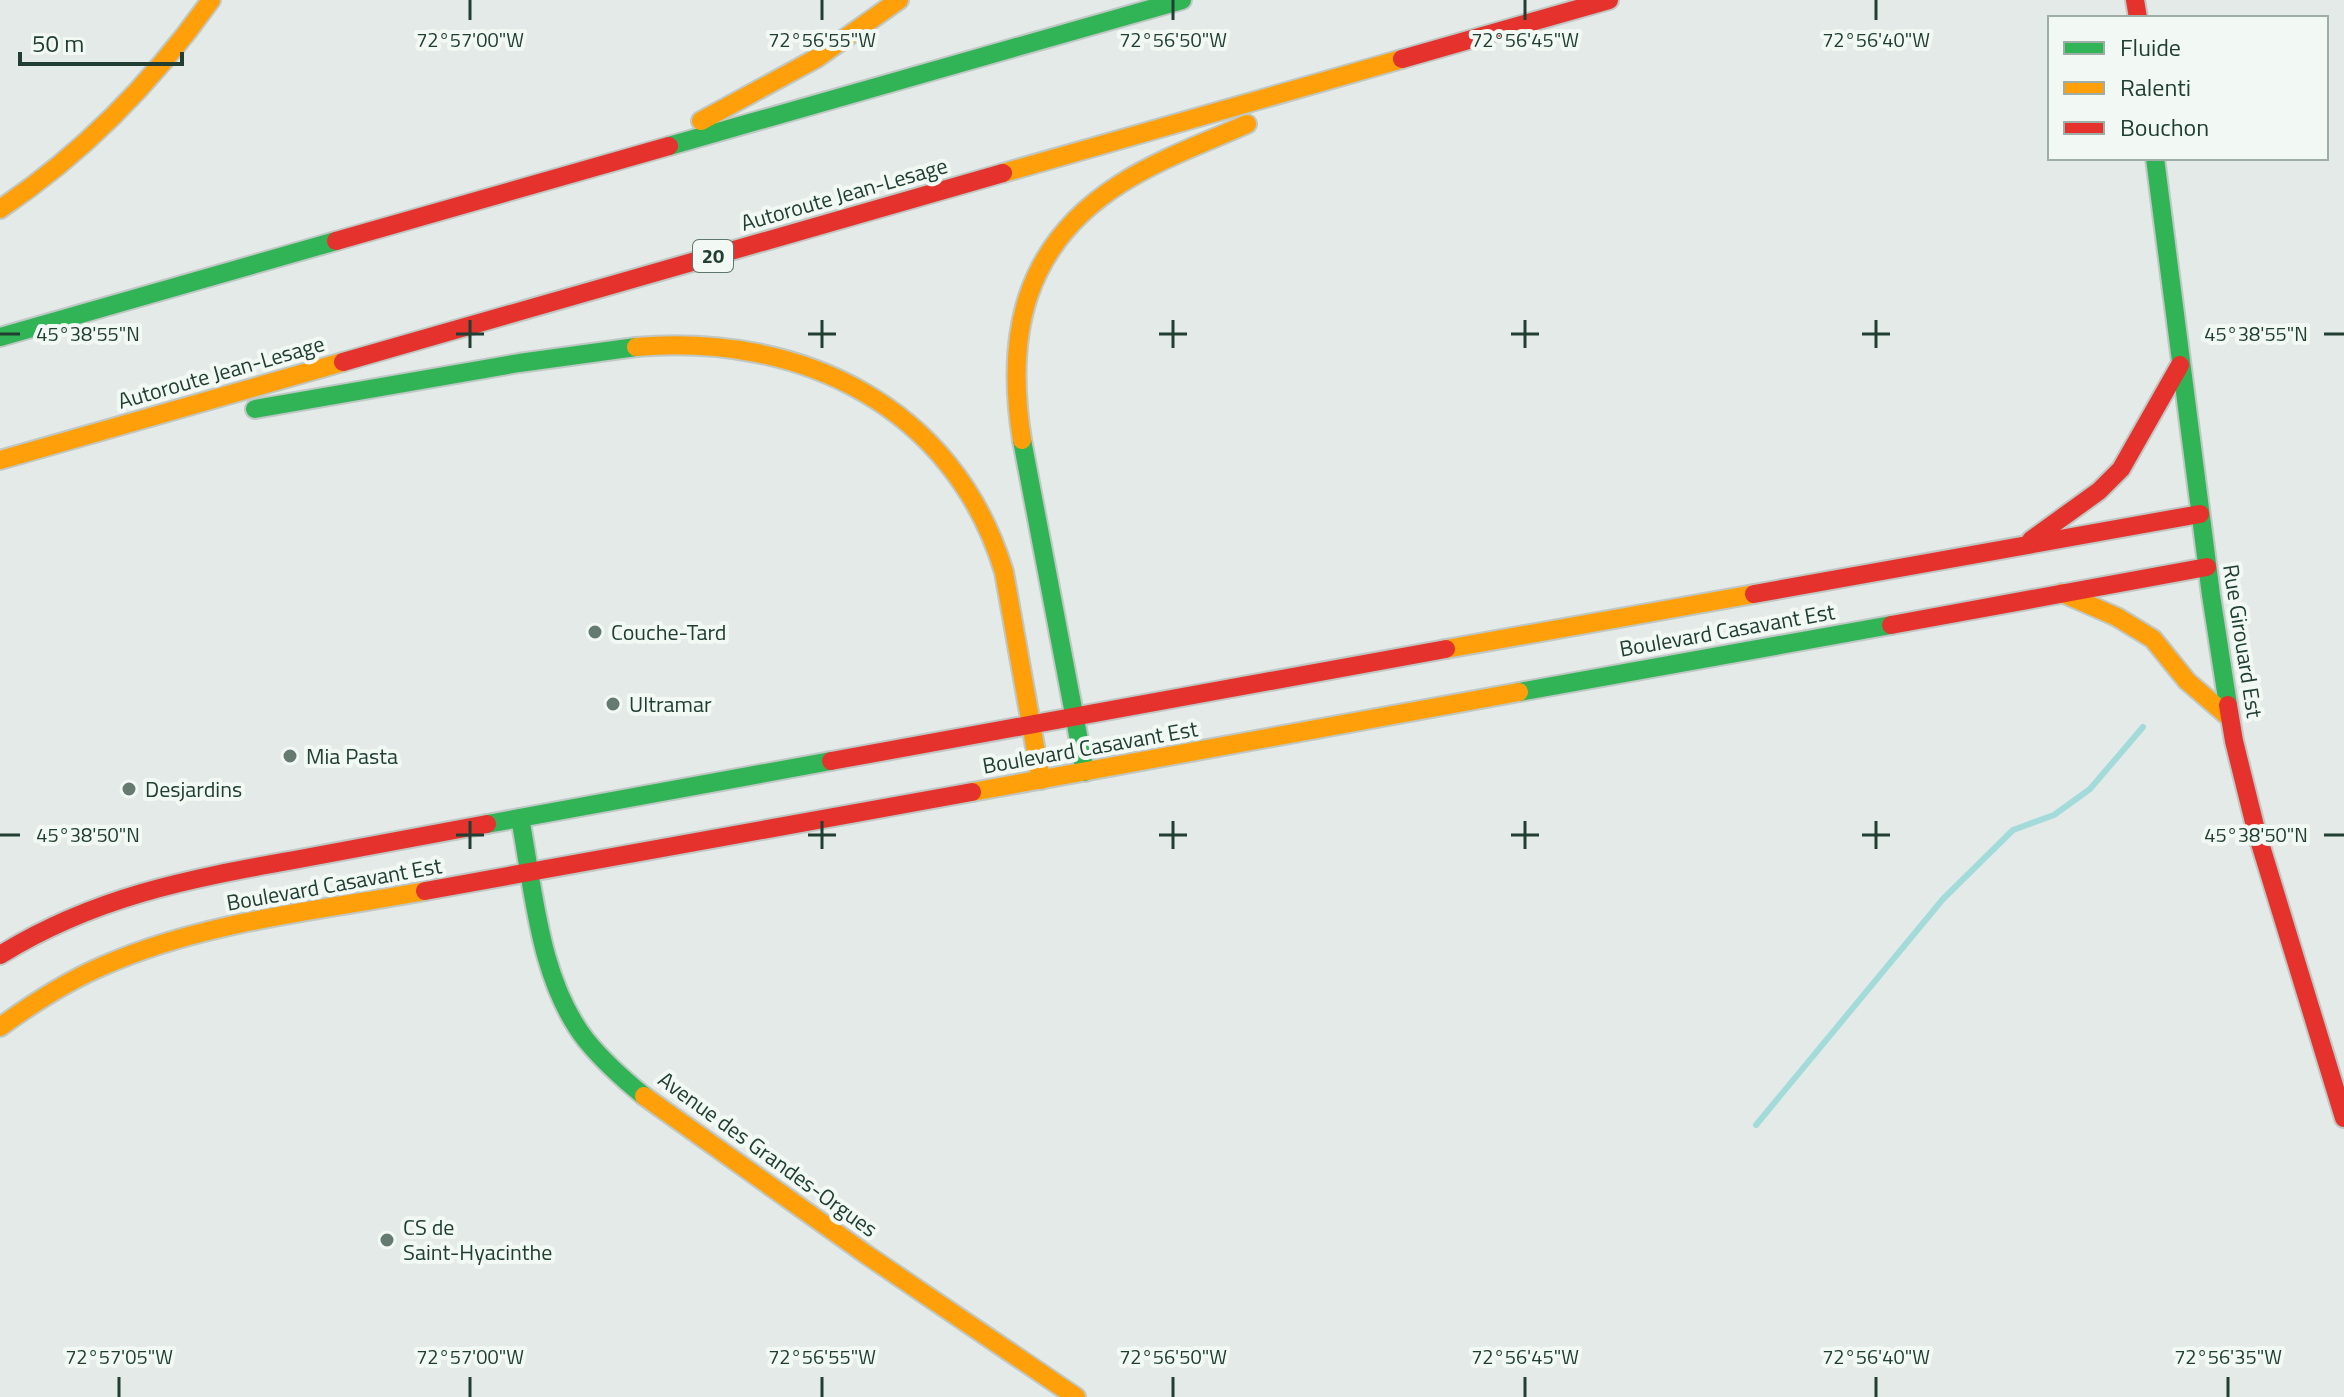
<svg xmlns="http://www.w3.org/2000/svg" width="2344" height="1397" viewBox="0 0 2344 1397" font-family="'Titillium Web',sans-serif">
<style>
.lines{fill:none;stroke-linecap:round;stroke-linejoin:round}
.stream{stroke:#a2dbda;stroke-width:6}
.fast-casing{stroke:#bfc8c4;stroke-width:22}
.slow-casing{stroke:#bfc8c4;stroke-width:22}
.jam-casing{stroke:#bfc8c4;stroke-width:22}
.fast{stroke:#30b455;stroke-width:18}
.slow{stroke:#ff9f0a;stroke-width:18}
.jam{stroke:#e5322d;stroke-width:18}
.ticks{fill:none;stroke:#203e31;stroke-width:3}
.poi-dot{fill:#657a71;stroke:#f2f9f4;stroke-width:3}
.labels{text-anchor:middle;stroke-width:8;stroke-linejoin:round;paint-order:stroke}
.shield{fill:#f2f9f4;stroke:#5f766c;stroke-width:2}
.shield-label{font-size:20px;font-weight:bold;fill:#203e31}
.street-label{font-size:22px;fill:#203e31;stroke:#f2f9f4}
.poi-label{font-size:22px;fill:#203e31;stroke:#f2f9f4;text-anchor:start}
.ticks-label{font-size:20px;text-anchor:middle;fill:#203e31;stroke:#f2f9f4;stroke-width:8;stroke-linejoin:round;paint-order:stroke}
</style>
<rect width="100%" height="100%" fill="#e4eae7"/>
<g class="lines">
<!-- stream -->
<path class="stream" d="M1756,1125L1943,899L2013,830L2054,815L2090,789L2143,727"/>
<defs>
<g id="fast">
<path d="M669,146L1182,0"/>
<path d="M2155,158L2211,595L2228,705"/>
<path d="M0,337L336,241"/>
<path d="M255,409L519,363L636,347"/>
<path d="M1022,440L1085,772"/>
<path d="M1519,692L1891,625"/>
<path d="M520,818C534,891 539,980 586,1040C603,1061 623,1079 644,1096"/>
<path d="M487,824L831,761"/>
</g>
<g id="slow">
<path d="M701,121L817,58L899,0"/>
<path d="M1003,173L1402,59"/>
<path d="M0,209C85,152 152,83 211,0"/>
<path d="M636,347C801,333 954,406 1004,572L1041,780"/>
<path d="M1022,440C1005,334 1024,245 1120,184C1159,159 1204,143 1247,124"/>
<path d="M0,460L343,362"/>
<path d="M2062,593L2117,617L2153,639L2187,681L2230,718"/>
<path d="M1446,649L1754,594"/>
<path d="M972,792L1519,692"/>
<path d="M0,1027C33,1003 67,981 105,965C205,921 318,911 425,891"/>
<path d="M644,1096L867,1255L1076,1397"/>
</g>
<g id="jam">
<path d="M2135,0L2138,18"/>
<path d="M1402,59L1609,0"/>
<path d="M336,241L669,146"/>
<path d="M343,362L1003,173"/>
<path d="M2031,540L2099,491L2121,469L2180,365"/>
<path d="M1754,594L2200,514"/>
<path d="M1891,625L2207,567"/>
<path d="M2228,705L2234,741L2256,830L2344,1118"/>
<path d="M831,761L1446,649"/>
<path d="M425,891L972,792"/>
<path d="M0,955C94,897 187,879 294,860C358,848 422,836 487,824"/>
</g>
</defs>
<!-- fast casing -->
<use href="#fast" class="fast-casing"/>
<!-- slow casing -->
<use href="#slow" class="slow-casing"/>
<!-- jam casing -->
<use href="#jam" class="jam-casing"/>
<!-- fast -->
<use href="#fast" class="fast"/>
<!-- slow -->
<use href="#slow" class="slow"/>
<!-- jam -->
<use href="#jam" class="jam"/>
</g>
<!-- ticks -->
<path class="ticks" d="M470,0V20M822,0V20M1173,0V20M1525,0V20M1876,0V20M470,320V348M822,320V348M1173,320V348M1525,320V348M1876,320V348M0,334H20M456,334H484M808,334H836M1159,334H1187M1511,334H1539M1862,334H1890M2324,334H2344M470,821V849M822,821V849M1173,821V849M1525,821V849M1876,821V849M0,835H20M456,835H484M808,835H836M1159,835H1187M1511,835H1539M1862,835H1890M2324,835H2344M119,1377V1397M470,1377V1397M822,1377V1397M1173,1377V1397M1525,1377V1397M1876,1377V1397M2228,1377V1397"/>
<!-- markers -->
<g class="poi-dot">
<circle cx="595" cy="632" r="8"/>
<circle cx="613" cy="704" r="8"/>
<circle cx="290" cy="756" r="8"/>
<circle cx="129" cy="789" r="8"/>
<circle cx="387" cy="1240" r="8"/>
</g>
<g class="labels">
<!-- shield labels -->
<rect class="shield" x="693" y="240" width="40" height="32" rx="6"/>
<g class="shield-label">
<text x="713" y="263">20</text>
</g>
<!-- street labels -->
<g class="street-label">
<text transform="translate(844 194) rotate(-16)" y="8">Autoroute Jean-Lesage</text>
<text transform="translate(221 372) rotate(-16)" y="8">Autoroute Jean-Lesage</text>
<text transform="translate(1727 630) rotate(-10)" y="8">Boulevard Casavant Est</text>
<text transform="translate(2243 641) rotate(81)" y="8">Rue Girouard Est</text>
<text transform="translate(1090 747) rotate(-10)" y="8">Boulevard Casavant Est</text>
<text transform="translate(334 884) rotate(-10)" y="8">Boulevard Casavant Est</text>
<text transform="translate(768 1154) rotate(36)" y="8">Avenue des Grandes-Orgues</text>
</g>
<!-- poi labels -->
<g class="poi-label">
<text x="611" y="640">Couche-Tard</text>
<text x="629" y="712">Ultramar</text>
<text x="306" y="764">Mia Pasta</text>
<text x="145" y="797">Desjardins</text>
<text x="403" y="1235">CS de<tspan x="403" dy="25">Saint-Hyacinthe</tspan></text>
</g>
</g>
<g class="ticks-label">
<text x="470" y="47">72°57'00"W</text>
<text x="822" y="47">72°56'55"W</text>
<text x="1173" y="47">72°56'50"W</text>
<text x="1525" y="47">72°56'45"W</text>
<text x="1876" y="47">72°56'40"W</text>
<text x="88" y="341">45°38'55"N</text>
<text x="2256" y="341">45°38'55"N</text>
<text x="88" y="842">45°38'50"N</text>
<text x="2256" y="842">45°38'50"N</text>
<text x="119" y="1364">72°57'05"W</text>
<text x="470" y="1364">72°57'00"W</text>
<text x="822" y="1364">72°56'55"W</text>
<text x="1173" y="1364">72°56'50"W</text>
<text x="1525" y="1364">72°56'45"W</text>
<text x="1876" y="1364">72°56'40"W</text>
<text x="2228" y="1364">72°56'35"W</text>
</g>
<!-- legend -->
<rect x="2048" y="16" width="280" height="144" fill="#f2f9f4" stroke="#9eaea6" stroke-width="2"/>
<rect x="2064" y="42" width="40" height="12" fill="#30b455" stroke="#9eaea6" stroke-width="2"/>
<text x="2120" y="56" font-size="24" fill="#203e31">Fluide</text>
<rect x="2064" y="82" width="40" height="12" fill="#ff9f0a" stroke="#9eaea6" stroke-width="2"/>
<text x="2120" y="96" font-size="24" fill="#203e31">Ralenti</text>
<rect x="2064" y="122" width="40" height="12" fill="#e5322d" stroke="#9eaea6" stroke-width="2"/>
<text x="2120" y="136" font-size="24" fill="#203e31">Bouchon</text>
<!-- scale -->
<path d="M20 52v12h162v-12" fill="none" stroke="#203e31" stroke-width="4"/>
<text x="32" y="52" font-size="24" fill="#203e31" stroke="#f2f9f4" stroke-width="6" paint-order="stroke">50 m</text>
</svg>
